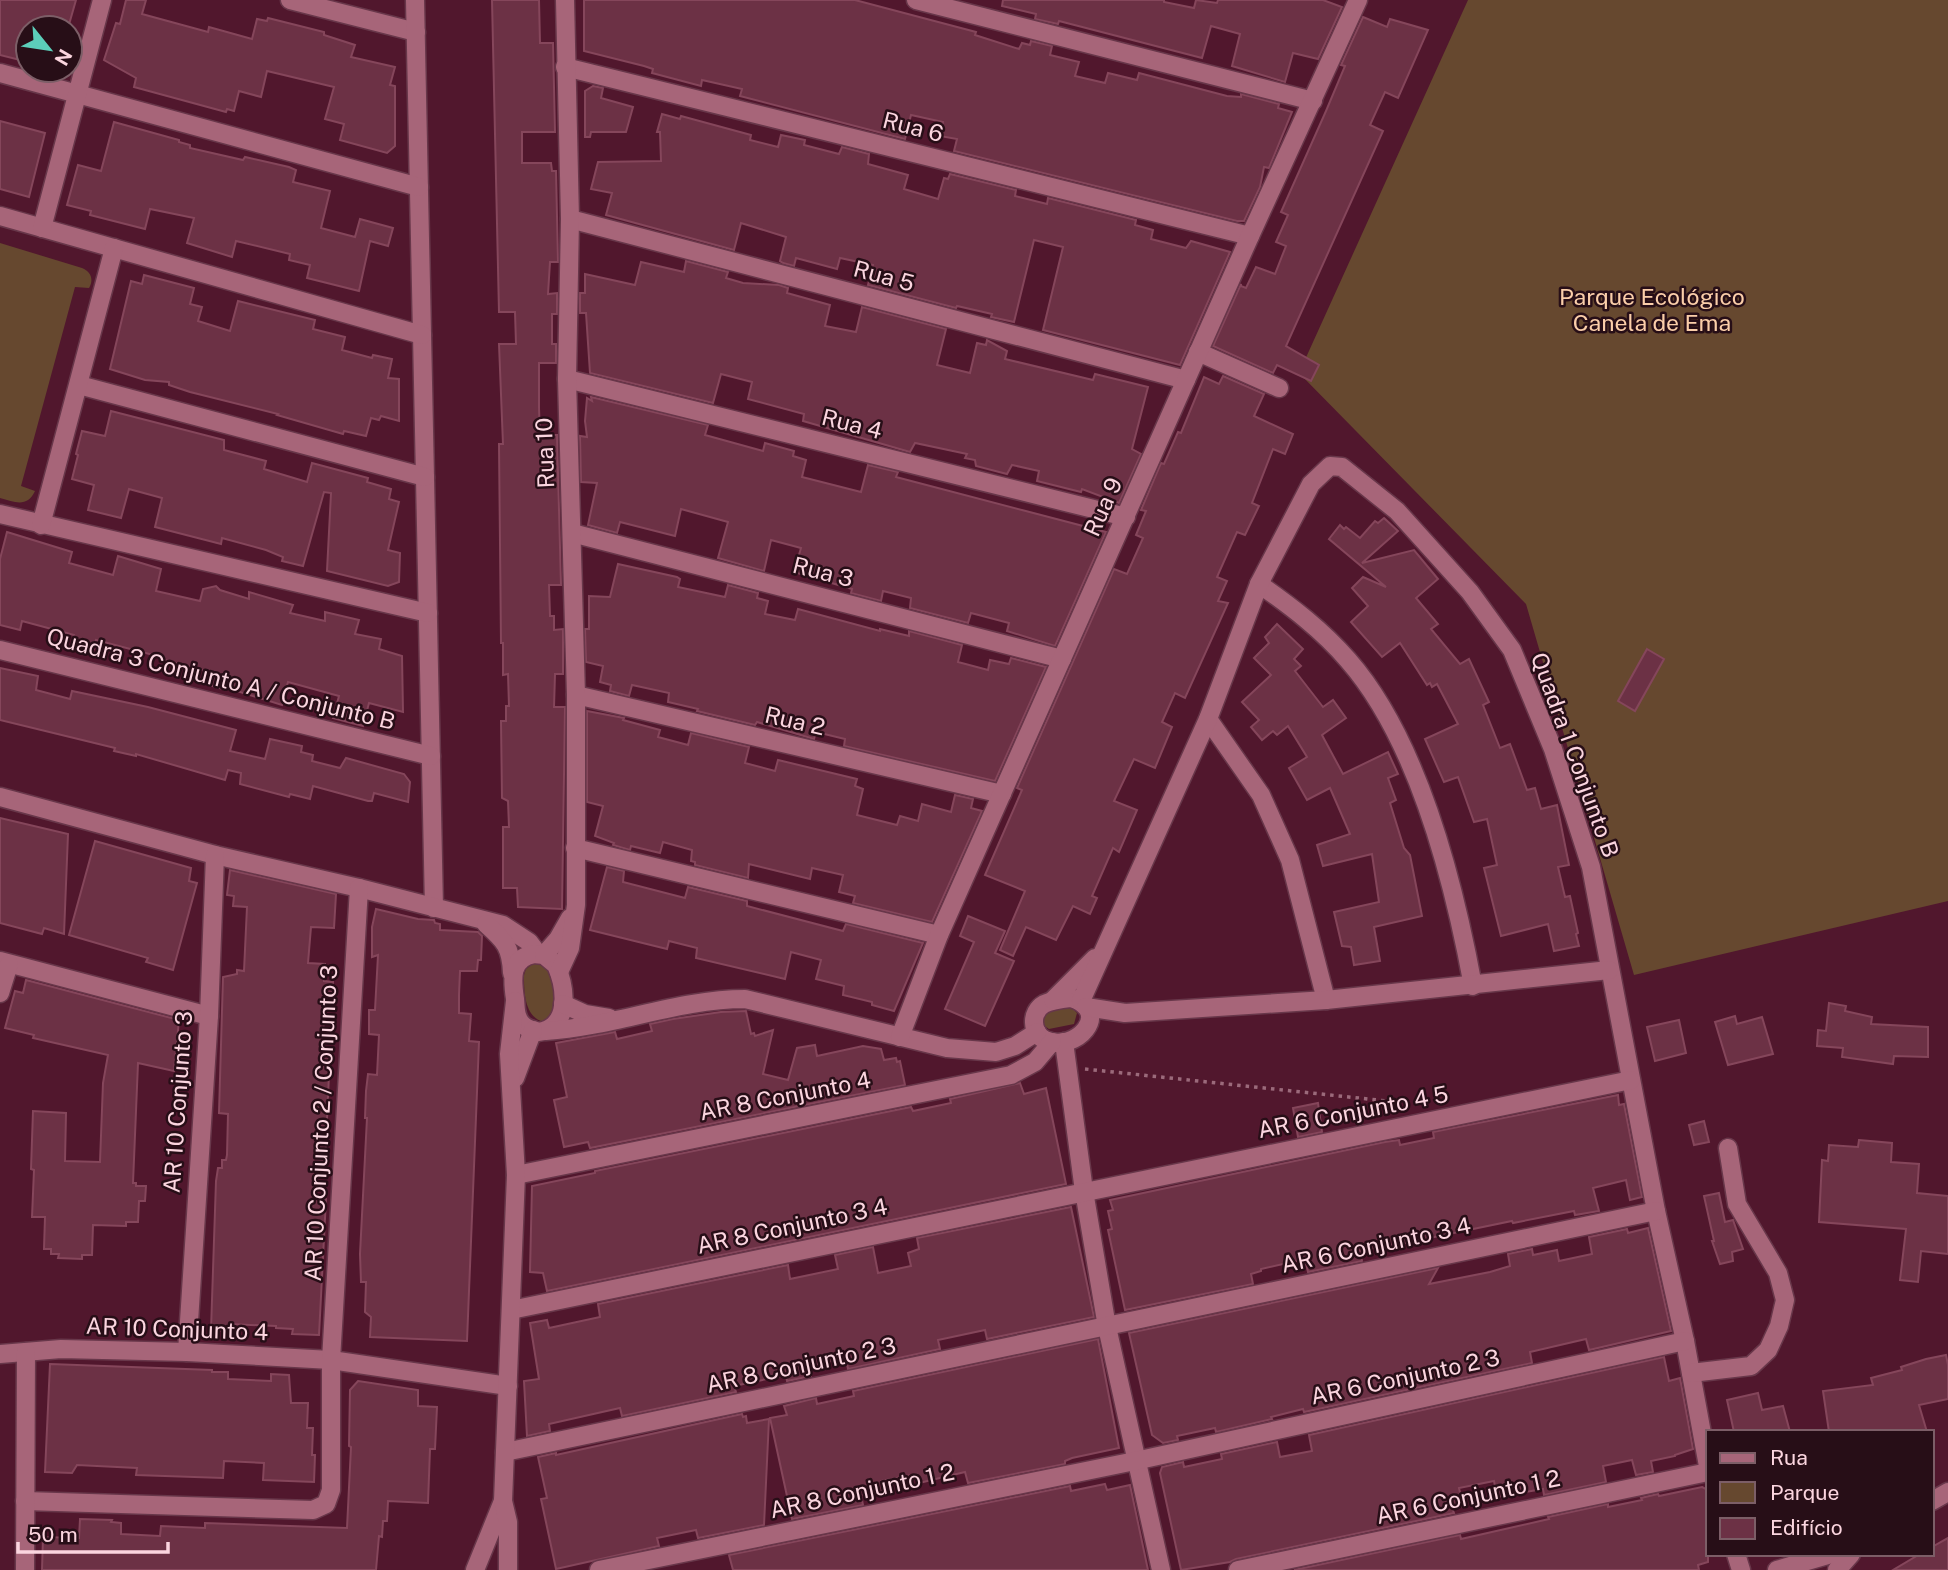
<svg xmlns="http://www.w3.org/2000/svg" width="1948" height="1570" viewBox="0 0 1948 1570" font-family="'Public Sans',sans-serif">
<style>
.green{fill:#66482f}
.building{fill:#6c3145;stroke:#85465b;stroke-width:2}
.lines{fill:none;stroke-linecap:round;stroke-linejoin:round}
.minor-casing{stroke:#68374a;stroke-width:21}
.path{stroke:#9b6a7b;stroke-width:3.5;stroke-dasharray:3.5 5;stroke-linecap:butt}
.minor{stroke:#a76579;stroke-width:18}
.labels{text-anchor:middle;stroke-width:5;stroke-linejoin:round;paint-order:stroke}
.street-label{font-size:23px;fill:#fbd5df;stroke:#270e17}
.park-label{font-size:23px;fill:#fbcea9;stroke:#270e17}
</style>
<rect width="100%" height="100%" fill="#51172d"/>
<!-- green -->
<g class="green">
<path d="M1468,0H1948V901L1634,975L1526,604L1299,373Z"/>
<path d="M0,243L82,268C91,272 94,279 89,288L75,287L21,486L35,491C27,508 15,502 0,498Z"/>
<path d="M535,962L551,964L560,1009L544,1022C524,1017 524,992 524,975L526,969Z"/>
<path d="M1069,1005L1077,1013L1074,1024L1049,1029L1042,1024V1011Z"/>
</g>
<!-- building -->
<g class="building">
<path d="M0,0H76L68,28H28V62L0,55Z"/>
<path d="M126,0H146L142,14L208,32L209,27L252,39L257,19L267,21L268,18L324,32V35L355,45L351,57L395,67L390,85L395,86V146L387,153L340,140L344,124L325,119L334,87L267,71L261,97L239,91L234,111L227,109L226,112L134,87L136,78L104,60L116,23L120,24Z"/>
<path d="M492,0H539L540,43H553L555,132H522V163H551L552,171H556L558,262H550L548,294L557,293V314H552V344H556V363H539V408L540,435H557L561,585H549L550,616H554V630L563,629V674H555L554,707H565L562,909L518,907L517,888H503V827H509L508,801L502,798L501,721H506V706H509L508,674L503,675V643H501L499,444H503L499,344H516L515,312H499Z"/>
<path d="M584,0H855L976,32L975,35L1019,49L1022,43L1030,45L1031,41L1052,46L1050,55L1079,62L1075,76L1105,83L1108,73L1137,80L1139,73L1227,96L1241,97V94L1279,104L1278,108L1292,112L1269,168L1264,167L1260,187L1244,221H1237L954,151L957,139L940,136L943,122L911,115L905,139L740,96L742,89L702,80L701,86L652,73L653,69L644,66L584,51Z"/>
<path d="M1003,0H1164V2L1194,8L1196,0L1217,3L1218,0H1323L1342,7L1318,59L1293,53L1285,82L1232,66L1240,34L1211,26L1202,58L1059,21L1058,24L1035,19L1036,14L1002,6Z"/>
<path d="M1363,17L1387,27L1390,19L1428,30L1398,98L1385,92L1370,125L1383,131L1286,346L1319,365L1311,381L1277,365L1273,373L1213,346L1241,284V286L1246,288L1256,267L1275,274L1286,246L1276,242L1288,215L1281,212L1326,111L1345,66L1341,65Z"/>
<path d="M593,86L603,88L601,98L633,107L626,132H591L590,137H585V91Z"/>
<path d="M662,114L680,119L681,116L751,135L750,140L778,147L781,135L805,140L804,145L839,154L842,147L869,154L868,164L908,175L904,189L938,199L944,178L948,179L950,174L1016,190L1015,196L1047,204L1048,198L1136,220L1135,225L1153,230L1151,239L1186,248L1191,241L1230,252L1180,365L1043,330L1063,247L1034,240L1014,322L991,317L992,314L957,306L956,308L868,285L873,265L840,258L837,269L796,258L794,266L783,263L780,261L786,237L741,223L734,250L606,215L612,193L591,189L598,162L661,161L660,132H657Z"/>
<path d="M0,121L45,133L29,197L0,189Z"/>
<path d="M114,122L179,140V142L190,145V148L243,160L245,157L289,167L296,170L293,182L330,191L321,228L355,237L360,219L393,228L388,246L370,241L359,291L307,278L310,265L289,260L290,254L236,241L232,257L187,243L194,218L150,209L145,229L90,215L91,211L67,205L78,165L101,171Z"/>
<path d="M686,261L728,272L726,278L743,283L779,285L788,288L787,293L830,305L825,326L856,332L862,307L946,329L937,365L970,373L977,343L986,345L987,340L1007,351L1005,359L1093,380L1095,374L1148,387L1132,449L1141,454L1119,503L1082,489L1081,492L1037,481L1039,471L1012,465L1007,474L976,466L975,460L965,458L967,454L915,443L910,452L803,421L804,414L748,399L752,382L721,374L713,403L590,373L586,313H580V293H585V274L635,285L641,262L684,272Z"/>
<path d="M144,275L194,288L190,304L202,307L198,321L230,331L238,301L315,320L313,329L345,337L342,350L372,358L373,355L392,359L388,378L399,379V421L381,416L379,420L371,418L366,436L344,431L343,434L277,415L278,414L190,392L169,385V382L145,380L110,369L131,281L142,284Z"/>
<path d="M1223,376L1264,394L1254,416L1293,434L1285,454L1273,449L1252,503L1259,506L1245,535L1237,532L1217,577L1227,581L1218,601L1228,603L1185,698L1175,693L1162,722L1172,727L1155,768L1134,759L1114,801L1137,810L1119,852L1113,848L1092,896L1097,898L1090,914L1073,906L1056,940L1026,927L1013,956L1000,950L1025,891L985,875L1022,790L1017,788L1114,569L1127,574L1143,538L1136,535L1146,511L1141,510L1161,463L1164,464L1178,432L1181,433L1204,377L1219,384Z"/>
<path d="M591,397L708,425L705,435L763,451L765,443L794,451L793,456L806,460L802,477L861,492L868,465L898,472L896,477L1106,532L1055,646L1007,631L1009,623L971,613L968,623L910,608L911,598L883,591L881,601L851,593L852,589L794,572L801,548L771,540L764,571L718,558L728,522L681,509L675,536L620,522L617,533L588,525L597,483L581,482L580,436L587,437L585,421L587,398L592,401Z"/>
<path d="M111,411L224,440V450L266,461L264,469L307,482L312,463L368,478L367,482L391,489L389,499L399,502L388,550L400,553L399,582L388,586L327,571L331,493L324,492L303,566L282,561L283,557L266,550L222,538L221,544L155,527L162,498L129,489L121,518L88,510L94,485L72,479L78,455L76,454L82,431L105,436Z"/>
<path d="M1384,518L1398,531L1362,563L1414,550L1438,579L1416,598L1438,624L1431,629L1460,664L1469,659L1489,702L1483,705L1500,748L1510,744L1527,790L1535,788L1541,809L1557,805L1569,865L1558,867L1565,897L1570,896L1578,933L1576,934L1579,946L1554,951L1548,924L1501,936L1484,868L1497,865L1487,819L1474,822L1458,777L1444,782L1425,739L1458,724L1437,684L1432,687L1430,683L1427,685L1400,643L1382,657L1351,622L1368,606L1352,588L1363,577L1386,587L1329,539L1340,525L1344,529L1346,527L1360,538L1375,521L1378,523Z"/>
<path d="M7,532L72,552L69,563L113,575L118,556L161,569L156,591L200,601L203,589L216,586L220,590L249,599V592L293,605L290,613L325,621V612L359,620L355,634L381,639L379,649L402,656L403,712L369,703L363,726L333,718L339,696L288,682L282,705L224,687L223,689L202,683L205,671L161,659V657L96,640L94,649L72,643L74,635L22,621L20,630L0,625V559Z"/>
<path d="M618,564L677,577L680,579L678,587L725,597L728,585L758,593L757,598L768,601L765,614L795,620L798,609L880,631V629L909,636V631L962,645L958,662L988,670L990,660L1009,664L1011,658L1046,667L995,781L844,746L845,739L816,732L814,739L757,722L755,725L697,711L698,709L668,702L669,693L632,685L629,696L610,691L611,685L600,682L603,666L586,662L585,629H589V596L610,597Z"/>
<path d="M1277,624L1303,649L1294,659L1301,666L1295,671L1323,707L1333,700L1346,718L1322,735L1343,774L1388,752L1398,774L1388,778L1396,800L1390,803L1404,848L1410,855L1422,916L1374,927L1380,961L1354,965L1351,947L1342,946L1334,912L1379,902L1372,854L1323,866L1317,845L1350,834L1330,788L1307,800L1289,768L1307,757L1288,726L1277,735L1273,731L1262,740L1251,727L1259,720L1242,702L1271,675L1254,658L1269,643L1265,637Z"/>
<path d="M1647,649L1664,659L1635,711L1618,701Z"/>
<path d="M0,668L38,676L36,690L70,699L72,691L148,707L236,730L230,751L265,759L270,739L302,746L301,752L313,755L312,761L340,768L346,758L404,774L410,782L408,802L374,793L372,801H368L313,786L310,799L290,794L289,797L240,784L241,773L228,770L225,780L136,754V756L114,751L115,748L0,720Z"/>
<path d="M587,711L624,718L623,720L660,730L658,737L688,745L691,733L749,747L745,763L775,771L778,760L857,779L855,786L863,789L857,815L897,825L900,816L918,821L922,804L951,812L955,795L973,799L971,808L982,811L932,922L853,903L855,896L839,892L843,875L812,868L810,879L749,864L748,878L695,865V862L691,861L692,850L663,842L660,853L631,846L630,850L613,845L614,843L595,836L603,806L587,802Z"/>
<path d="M0,818L68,834L64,934L44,928L42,934L0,923Z"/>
<path d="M95,841L191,868L189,881L197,883L173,970L146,962L148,958L69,935Z"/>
<path d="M607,867L624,871L623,882L685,898L688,887L747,901V906L843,931L846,924L923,943L894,1011L872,1005V1002L843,995L844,986L816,979L821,960L791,952L785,979L696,958L697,948L669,941L667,949L590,930Z"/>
<path d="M230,870L336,894L334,928L311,927L308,963L325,964L324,981L333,982L331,1009H324L323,1052H330L325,1164H315L314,1197L326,1199L319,1335L292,1334L293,1329L276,1328V1326L230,1324V1331L211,1330L216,1181L218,1168H222V1160H226L227,1155L228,1114L219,1113L223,977L237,974V970L244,971L247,907L233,906L234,896L227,895Z"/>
<path d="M376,909L418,919L434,920L435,923L440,924V930L478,932L482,936L481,960H478L477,971H460L459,995V1013L471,1014L469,1041L479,1042L467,1341L370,1337L371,1317L365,1312L366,1282H361L360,1254L367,1118H365L366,1091L368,1074L377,1075L379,1035L369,1034V1010H375L378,955L372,957V927Z"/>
<path d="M968,916L1005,931L995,953L1014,961L985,1026L945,1009L974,942L960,936Z"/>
<path d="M26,980L179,1020L174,1071L138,1063L133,1183H136V1186H146L145,1201H139L138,1222H126V1226L93,1225L92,1255H82V1259L58,1258L59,1254H51V1249H44L45,1217H32L34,1170L31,1169L33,1111L66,1113L65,1161L100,1162L103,1083L108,1055L33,1038L34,1035L5,1028L15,991L23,993Z"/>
<path d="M1829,1003L1846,1006L1845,1011L1872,1017L1871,1024L1928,1027V1057L1894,1056L1893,1064L1842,1057L1843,1048L1817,1046L1818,1030L1826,1031Z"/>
<path d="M746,1011L751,1034L754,1033L755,1036L773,1030L763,1074L788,1080L797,1048L815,1045L817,1056L863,1046L881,1049L884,1060L896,1058L897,1062L900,1061L905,1085L590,1148L588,1142L564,1147L554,1100L567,1097L556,1043L615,1032L617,1039L652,1031L650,1024L673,1019L721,1012Z"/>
<path d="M1735,1016L1737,1024L1762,1017L1773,1054L1728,1065L1715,1022Z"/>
<path d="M1679,1020L1686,1053L1655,1061L1647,1027Z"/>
<path d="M1020,1083L1024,1094L1046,1088L1066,1184L547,1291L543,1273L530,1272L532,1186L595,1173V1171L911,1107L913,1111L951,1103L950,1099Z"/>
<path d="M1618,1095L1619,1105L1624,1104L1642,1197L1630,1200L1626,1180L1593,1188L1599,1211L1575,1215L1574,1211L1513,1223L1512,1221L1396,1245L1395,1244L1360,1251L1362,1261L1308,1272L1305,1259L1261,1269V1271L1251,1274L1253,1284L1125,1310L1108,1230L1112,1229L1108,1211L1113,1210L1110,1200L1385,1142L1399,1140L1400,1145L1434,1138L1433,1132Z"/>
<path d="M1318,1103L1322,1132L1298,1137L1293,1108Z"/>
<path d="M1704,1121L1709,1142L1694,1145L1689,1125Z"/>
<path d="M1859,1140L1892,1143L1891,1162L1919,1164L1917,1193L1948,1196V1254L1921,1251L1918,1282L1900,1280L1906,1229L1819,1222L1822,1160L1828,1161L1829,1145L1858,1147Z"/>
<path d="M1719,1193L1725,1222L1733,1220L1743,1249L1732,1252L1733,1261L1720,1264L1712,1241H1714L1704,1196Z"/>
<path d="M1071,1207L1094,1317L987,1339L985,1330L938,1340L940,1349L848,1369L846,1358L809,1366L811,1376L787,1381L786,1375L734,1386L736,1392L622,1416L620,1408L549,1424L550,1431L527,1436L524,1381L539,1379L530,1323L547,1320L549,1328L600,1317L598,1304L788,1265L790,1279L838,1269L835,1255L873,1247L878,1273L911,1266L908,1253L919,1249L917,1238Z"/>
<path d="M1648,1228L1671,1331L1589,1350L1586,1339L1530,1352L1532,1363L1304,1412L1303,1409L1271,1417L1272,1419L1216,1432L1215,1428L1177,1436L1178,1440L1163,1443L1152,1435L1129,1333L1438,1268L1429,1284L1490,1272L1510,1266L1508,1254L1532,1249L1533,1255L1557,1250L1559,1261L1592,1254L1589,1237L1627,1229L1628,1233Z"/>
<path d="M1098,1339L1119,1448L1072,1458L1065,1461V1464L968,1483L965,1472L919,1483L917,1474L881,1481L883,1491L861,1495L863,1505L792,1519L770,1418L787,1415L784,1406L816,1398L817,1404L854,1396L853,1391Z"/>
<path d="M1946,1355L1948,1365V1399L1919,1405L1927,1432H1829L1823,1391L1873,1385L1871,1378L1902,1370L1901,1367L1926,1359Z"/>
<path d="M1664,1357L1669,1381L1680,1378L1693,1449L1675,1455V1456L1651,1461L1653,1472L1636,1475L1632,1460L1603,1466L1606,1482L1544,1495L1543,1489L1497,1497L1494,1481L1459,1488L1463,1506L1452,1508L1454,1513L1236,1559L1230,1562L1181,1570L1160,1473L1162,1467L1183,1462L1184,1467L1222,1459L1221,1454L1277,1442L1280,1457L1312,1451L1309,1435Z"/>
<path d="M50,1364L212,1370V1372H228V1379L271,1381V1374L289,1375L291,1403H308L307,1428H313L312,1455H315L314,1482L263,1480L264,1463L224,1461L223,1478L136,1475L137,1468L77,1465L72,1473L45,1472Z"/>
<path d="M358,1381L418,1390V1406L437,1407L435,1449H430L428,1503L388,1501L387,1521H383L382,1537L379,1536L376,1570H42L43,1537L79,1538L80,1519L112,1520L111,1522L121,1523V1534L160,1536L161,1526L205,1528V1523L347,1528L351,1447L349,1446L350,1390Z"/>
<path d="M1758,1393L1762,1410L1783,1406L1790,1432H1734L1727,1400Z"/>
<path d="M742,1414L743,1417L746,1416L747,1423L769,1419L764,1525L698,1538L696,1530L657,1538L659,1546L556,1569L541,1499L547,1498L538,1457L556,1453V1455Z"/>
<path d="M1105,1484L1107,1490L1130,1485L1148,1570H733L729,1555L1070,1486L1071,1491Z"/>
<path d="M1702,1487L1708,1490V1562L1698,1565L1699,1570H1294L1460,1535L1461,1539L1549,1519L1548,1517L1608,1504V1507L1642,1500L1641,1498L1658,1494L1659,1496Z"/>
<path d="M1948,1538V1570H1893L1920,1554H1932V1547Z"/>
</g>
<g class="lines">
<defs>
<g id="minor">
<path d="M290,0L416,32"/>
<path d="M415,0L434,908"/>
<path d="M916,0L1313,101"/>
<path d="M565,67L1250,236"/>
<path d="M0,73L419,187"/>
<path d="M0,216L422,335"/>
<path d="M570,219L1186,380"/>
<path d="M42,228L102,0"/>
<path d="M1198,352L1279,388"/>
<path d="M567,379L1126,517"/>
<path d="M79,385L425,477"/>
<path d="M0,514L428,613"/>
<path d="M41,525L114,248"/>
<path d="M572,533L1062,659"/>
<path d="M1259,584C1292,607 1322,630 1348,660C1419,741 1454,883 1473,986"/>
<path d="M0,650L431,756"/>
<path d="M576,695L1002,794"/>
<path d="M1208,719L1261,795L1290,860L1326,1000"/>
<path d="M0,797L215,855L359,888L503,925L529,942L538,954"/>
<path d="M575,848L939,935"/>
<path d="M486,924C505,941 511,947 512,973"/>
<path d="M534,954L544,955L556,965C566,988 571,1028 538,1032C533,1030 527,1029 523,1025C515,1018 516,1008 515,999C512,979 510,958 534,954Z"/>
<path d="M544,955L558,939L570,918"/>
<path d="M0,961L209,1016"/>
<path d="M559,972L570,948L576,905V695L567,379L570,219L565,0"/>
<path d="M0,993L9,964"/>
<path d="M1071,998C1114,1012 1075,1054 1045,1040C1031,1033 1030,1012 1044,1004C1052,1000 1062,999 1071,998Z"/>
<path d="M1053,1000L1095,958"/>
<path d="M1081,1001L1208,719L1259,584L1311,484L1330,466L1342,467L1397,511L1470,592L1512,650L1553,749L1591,867L1656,1211L1685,1341L1708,1466"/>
<path d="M563,1004L585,1014L609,1018"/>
<path d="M1086,1007L1125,1013L1326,1000L1609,970"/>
<path d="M546,1031C613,1027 678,999 745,999L947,1048L996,1052L1015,1046L1037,1032"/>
<path d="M900,1037L939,935L1250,236L1358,0"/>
<path d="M1064,1042L1084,1191L1107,1327L1161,1570"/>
<path d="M515,1078L533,1030"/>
<path d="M516,1175L1011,1075L1035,1062L1052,1042"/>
<path d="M511,1310L1631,1080"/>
<path d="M187,1352L209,1016L215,855"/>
<path d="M0,1354L61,1349L187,1352L331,1360L508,1386"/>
<path d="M1691,1373L1751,1366L1768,1350L1779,1326L1785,1300L1778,1273L1737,1204L1728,1148"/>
<path d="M505,1452L1656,1211"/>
<path d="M25,1501L313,1510L326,1504L331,1490V1360L359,888"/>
<path d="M1932,1501L1948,1492"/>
<path d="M1736,1554L1741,1570"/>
<path d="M25,1570L26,1352"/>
<path d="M475,1570L503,1501"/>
<path d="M508,1570V1522L503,1501L516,1175L509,1054L515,1001"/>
<path d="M599,1570L1135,1461L1685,1341"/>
<path d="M1238,1570L1708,1472"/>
<path d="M1777,1570L1831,1554"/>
<path d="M1837,1570L1851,1554"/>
</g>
</defs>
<!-- minor casing -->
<use href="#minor" class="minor-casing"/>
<!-- path -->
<path class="path" d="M1085,1069L1415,1104"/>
<!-- minor -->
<use href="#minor" class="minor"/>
</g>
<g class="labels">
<!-- street labels -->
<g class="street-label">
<text transform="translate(913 127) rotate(14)" y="8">Rua 6</text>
<text transform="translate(884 276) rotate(15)" y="8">Rua 5</text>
<text transform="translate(852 424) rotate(14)" y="8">Rua 4</text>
<text transform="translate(545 453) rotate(-92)" y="8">Rua 10</text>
<text transform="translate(1103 507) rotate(-66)" y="8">Rua 9</text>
<text transform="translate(823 572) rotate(14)" y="8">Rua 3</text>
<text transform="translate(221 679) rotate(14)" y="8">Quadra 3 Conjunto A / Conjunto B</text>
<text transform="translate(795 721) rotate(13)" y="8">Rua 2</text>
<text transform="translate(1575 755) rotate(70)" y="8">Quadra 1 Conjunto B</text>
<text transform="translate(785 1096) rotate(-11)" y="8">AR 8 Conjunto 4</text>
<text transform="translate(178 1102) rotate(-86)" y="8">AR 10 Conjunto 3</text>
<text transform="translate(1353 1112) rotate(-11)" y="8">AR 6 Conjunto 4 5</text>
<text transform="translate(321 1123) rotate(-87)" y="8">AR 10 Conjunto 2 / Conjunto 3</text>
<text transform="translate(792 1226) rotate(-12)" y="8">AR 8 Conjunto 3 4</text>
<text transform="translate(1376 1245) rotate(-12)" y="8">AR 6 Conjunto 3 4</text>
<text transform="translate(177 1329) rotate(2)" y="8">AR 10 Conjunto 4</text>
<text transform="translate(801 1365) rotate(-12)" y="8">AR 8 Conjunto 2 3</text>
<text transform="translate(1405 1377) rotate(-12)" y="8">AR 6 Conjunto 2 3</text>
<text transform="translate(862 1491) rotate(-12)" y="8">AR 8 Conjunto 1 2</text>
<text transform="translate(1468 1497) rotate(-12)" y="8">AR 6 Conjunto 1 2</text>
</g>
<!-- park labels -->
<g class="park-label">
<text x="1652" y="305">Parque Ecológico<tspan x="1652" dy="26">Canela de Ema</tspan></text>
</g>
</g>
<!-- legend -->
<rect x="1706" y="1430" width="228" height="126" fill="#270e17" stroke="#7c5e67" stroke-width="2"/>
<rect x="1720" y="1453" width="35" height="10" fill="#a76579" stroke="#7c5e67" stroke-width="2"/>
<text x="1770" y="1465" font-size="21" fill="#fbd5df">Rua</text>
<rect x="1720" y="1482" width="35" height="21" fill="#66482f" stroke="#7c5e67" stroke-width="2"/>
<text x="1770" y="1500" font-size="21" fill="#fbd5df">Parque</text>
<rect x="1720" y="1518" width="35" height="21" fill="#6c3145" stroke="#7c5e67" stroke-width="2"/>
<text x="1770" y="1535" font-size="21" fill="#fbd5df">Edifício</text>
<!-- north arrow -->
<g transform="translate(49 49) rotate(120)"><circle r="33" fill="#270e17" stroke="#7c5e67" stroke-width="2"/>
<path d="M0-5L12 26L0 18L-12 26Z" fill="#5cceba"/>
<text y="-10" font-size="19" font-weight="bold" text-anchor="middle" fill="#fbd5df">N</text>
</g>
<!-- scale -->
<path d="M18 1542v10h150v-10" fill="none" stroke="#fbd5df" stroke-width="3.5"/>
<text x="28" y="1542" font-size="21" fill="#fbd5df" stroke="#270e17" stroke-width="5" paint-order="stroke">50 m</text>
</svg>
